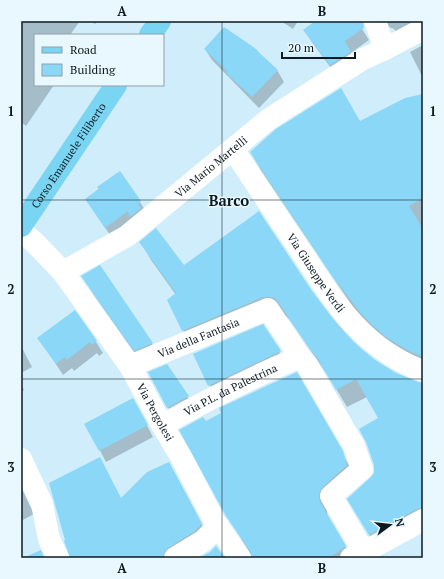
<svg xmlns="http://www.w3.org/2000/svg" width="444" height="579" viewBox="0 0 444 579" font-family="'PT Serif',serif">
<style>
.shadow{fill:#0003}
.building{fill:#8ad7f8}
.lines{fill:none;stroke-linecap:round;stroke-linejoin:round}
.minor{stroke:#fff;stroke-width:22}
.major{stroke:#7ad5f3;stroke-width:22}
.grid{fill:none;stroke:#0d1b21;stroke-width:1;stroke-opacity:0.55}
.labels{text-anchor:middle;stroke-width:3;stroke-linejoin:round;paint-order:stroke}
.street-label{font-size:11px;fill:#0d1b21;stroke:#e9f7fe}
.district-label{font-size:15px;font-weight:bold;fill:#0d1b21;stroke:#e9f7fe}
.neatline{fill:none;stroke:#0d1b21;stroke-width:1.5}
.grid-label{font-size:13px;text-anchor:middle;font-weight:bold;fill:#0d1b21}
</style>
<rect width="100%" height="100%" fill="#cfedfb"/>
<!-- shadow -->
<g class="shadow">
<path d="M21,21H80L70,35H35V85H54L26,126L21,122Z"/>
<path d="M90,21H98L95,24Z"/>
<path d="M281,21H298L293,29Z"/>
<path d="M317,21H357L369,40L351,53L357,63L337,76L311,41L305,30Z"/>
<path d="M384,21H423L399,36L394,29L387,26Z"/>
<path d="M224,28L257,50L262,60L277,70L284,82L259,108L212,60L205,49Z"/>
<path d="M423,45V78L410,52Z"/>
<path d="M360,122L423,132V370L400,357L357,313L261,170L251,152Z"/>
<path d="M120,172L147,213L112,238L86,199Z"/>
<path d="M141,242L184,267L325,310L355,344L374,360L395,373L423,384V529L380,553L348,499L371,479L375,473L379,419L367,397L347,407L329,377L322,367L290,320L286,316L280,314L193,348L183,330L176,295L151,260Z"/>
<path d="M100,267L152,344L163,362L146,369L94,295L83,276Z"/>
<path d="M263,326L289,368L218,401L194,354Z"/>
<path d="M39,338L96,342L103,353L99,356L97,353L74,371L72,368L63,375Z"/>
<path d="M21,346L32,367L21,373Z"/>
<path d="M167,365L197,412L177,423L168,408Z"/>
<path d="M296,374L351,469L328,507L327,513L329,519L352,558H253L227,515L206,423Z"/>
<path d="M21,384L24,390L21,392Z"/>
<path d="M139,410L153,437L106,462L86,424Z"/>
<path d="M169,463L211,541L186,558H71L121,499Z"/>
<path d="M21,487L34,514L21,521Z"/>
</g>
<!-- building -->
<g class="building">
<path d="M315,21H363L364,28L345,41L351,52L330,65L303,30Z"/>
<path d="M224,27L252,46L278,70L252,97L226,73L228,72L204,49Z"/>
<path d="M341,88L360,121L405,98L423,94V198L409,206L423,229V357L407,350L389,339L373,326L359,311L333,277L250,152L276,129Z"/>
<path d="M120,171L141,201L138,204L141,208L130,217L128,211L105,228L85,199L99,189L97,187Z"/>
<path d="M259,211L312,291L340,328L357,345L375,360L396,373L418,382L423,383V508L417,509L369,535L347,499L370,478L374,473V465L366,442L359,429L378,418L356,379L336,390L318,359L310,349L278,302L275,298L269,297H263L182,331L167,300L176,293L139,242L156,228L184,265Z"/>
<path d="M100,265L153,343L134,351L81,276Z"/>
<path d="M75,310L97,341L92,345L90,342L67,360L65,357L56,364L37,338Z"/>
<path d="M263,324L281,351L208,386L193,354Z"/>
<path d="M167,364L189,396L167,408L148,372Z"/>
<path d="M297,372L343,451L347,465L323,487L320,491L319,497L320,502L346,546L329,558H252L250,551L226,516L179,430L203,417L206,421L221,413L219,408Z"/>
<path d="M133,398L148,425L99,451L84,424Z"/>
<path d="M100,457L121,498L147,472L169,462L202,524L195,531L168,548L164,552L163,558H70L64,541L65,540L49,483Z"/>
<path d="M216,546L225,558H199L210,552Z"/>
<path d="M41,550L44,558H23Z"/>
</g>
<g class="lines">
<!-- minor -->
<g class="minor">
<path d="M375,21L385,49"/>
<path id="s1" d="M233,149C254,181 275,213 297,245C332,298 360,348 423,371"/>
<path id="s2" d="M21,231L34,242L63,272L127,236L269,119L363,59L385,49L423,29"/>
<path id="s3" d="M63,272L130,366L162,425L181,457L215,522L240,558"/>
<path id="s4" d="M130,366L268,309L300,357L307,365L354,446L362,469L331,496L364,552"/>
<path id="s5" d="M162,425C207,400 252,377 300,357"/>
<path d="M21,459L42,504L49,539L58,558"/>
<path d="M175,558L203,541L218,526"/>
<path d="M351,558L364,552L423,520"/>
</g>
<!-- major -->
<g class="major">
<path d="M150,35L160,21"/>
<path id="s6" d="M21,226L116,85"/>
</g>
</g>
<!-- grid -->
<path class="grid" d="M222,21V558M21,200H423M21,379H423"/>
<g class="labels">
<!-- street labels -->
<g class="street-label">
<text dy="4" stroke="none"><textPath href="#s6" startOffset="85">Corso Emanuele Filiberto</textPath></text>
<text dy="4" stroke="none"><textPath href="#s2" startOffset="241">Via Mario Martelli</textPath></text>
<text dy="4" stroke="none"><textPath href="#s1" startOffset="149">Via Giuseppe Verdi</textPath></text>
<text dy="4" stroke="none"><textPath href="#s4" startOffset="74">Via della Fantasia</textPath></text>
<text dy="4" stroke="none"><textPath href="#s5" startOffset="77">Via P.L. da Palestrina</textPath></text>
<text dy="4" stroke="none"><textPath href="#s3" startOffset="168">Via Pergolesi</textPath></text>
</g>
<!-- district labels -->
<g class="district-label">
<text x="229" y="206">Barco</text>
</g>
</g>
<!-- border -->
<rect width="444" height="579" fill="none" stroke="#e9f7fe" stroke-width="44"/>
<!-- legend -->
<rect x="34" y="34" width="130" height="52" fill="#e9f7fe" stroke="#919fa6"/>
<rect x="42" y="47" width="20" height="6" fill="#7ad5f3" stroke="#919fa6"/>
<text x="70" y="54" font-size="12" fill="#0d1b21">Road</text>
<rect x="42" y="64" width="20" height="12" fill="#8ad7f8" stroke="#919fa6"/>
<text x="70" y="74" font-size="12" fill="#0d1b21">Building</text>
<!-- north arrow -->
<g transform="translate(390 525) rotate(75)" stroke="#e9f7fe" stroke-width="3" paint-order="stroke">
<path d="M0-3L7 15L0 10L-7 15Z" fill="#0d1b21"/>
<text y="-6" font-size="11" font-weight="bold" text-anchor="middle" fill="#0d1b21">N</text>
</g>
<!-- scale -->
<path d="M282 52v6h73v-6" fill="none" stroke="#0d1b21" stroke-width="2"/>
<text x="288" y="52" font-size="12" fill="#0d1b21" stroke="#e9f7fe" stroke-width="3" paint-order="stroke">20 m</text>
<rect x="22" y="22" width="400" height="535" class="neatline"/>
<g class="grid-label">
<text x="122" y="16">A</text>
<text x="322" y="16">B</text>
<text x="11" y="116">1</text>
<text x="433" y="116">1</text>
<text x="11" y="294">2</text>
<text x="433" y="294">2</text>
<text x="11" y="472">3</text>
<text x="433" y="472">3</text>
<text x="122" y="573">A</text>
<text x="322" y="573">B</text>
</g>
</svg>
